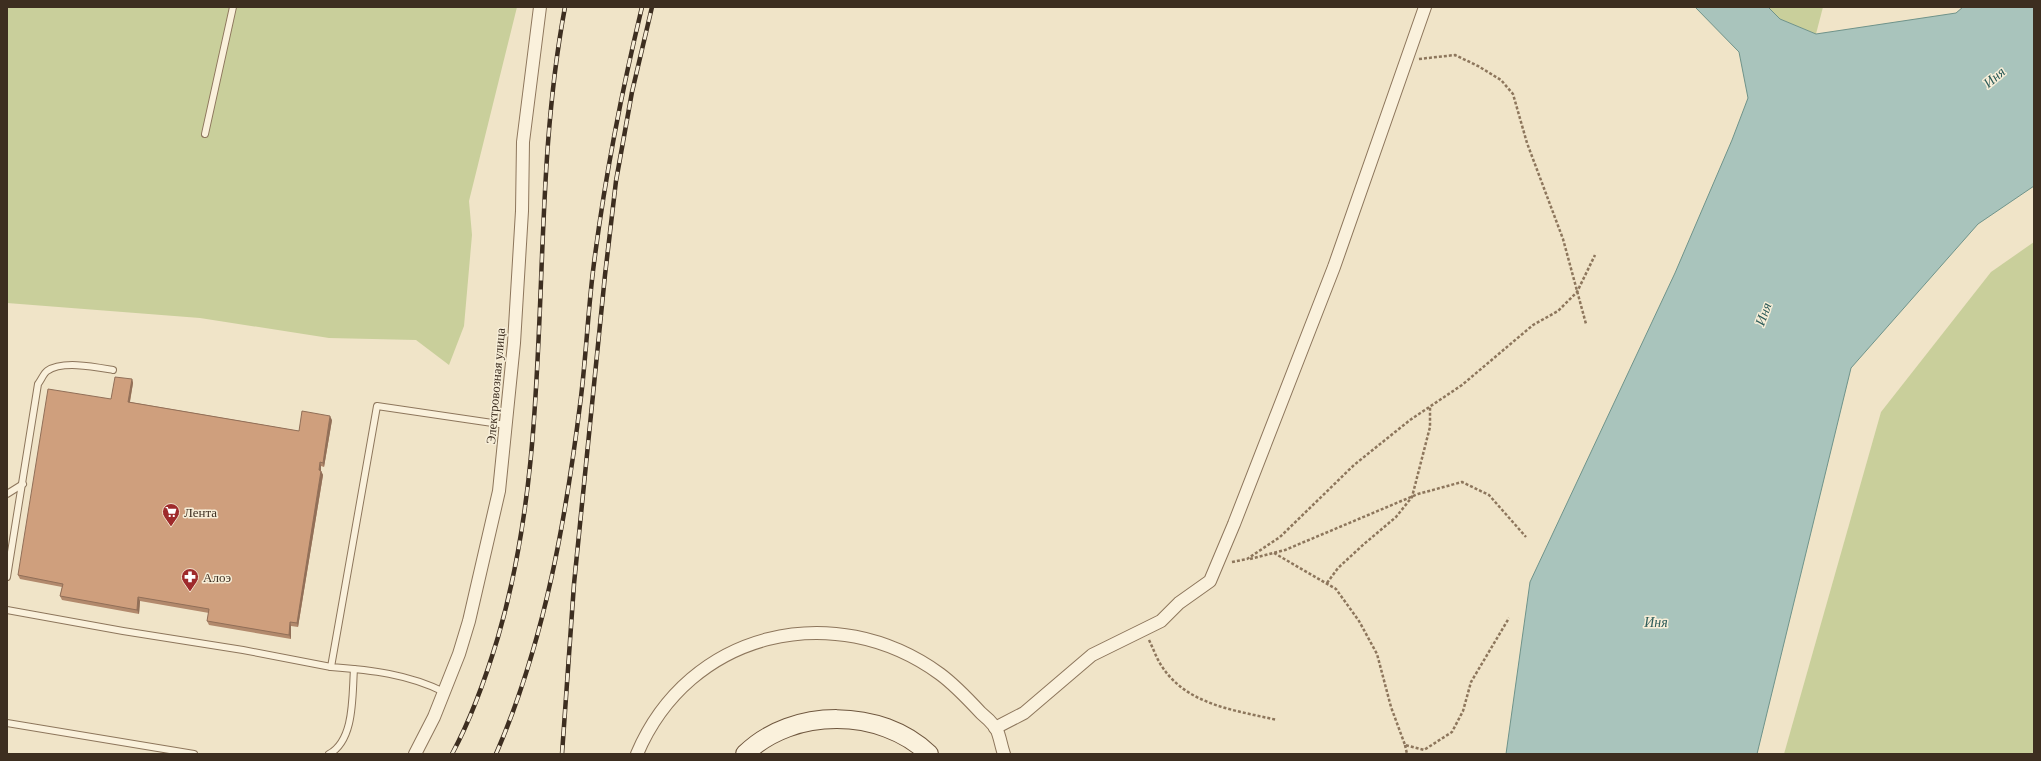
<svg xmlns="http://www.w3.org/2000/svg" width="2041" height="761" viewBox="0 0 2041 761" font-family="'Crimson Pro',serif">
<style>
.green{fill:#c9cf9b}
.water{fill:#a9c4bc;stroke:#6f938a}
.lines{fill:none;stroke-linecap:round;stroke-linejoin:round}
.service-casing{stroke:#8d765c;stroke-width:8}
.minor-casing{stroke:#8d765c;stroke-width:14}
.secondary-casing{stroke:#6f573f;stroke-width:20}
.path{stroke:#8d765c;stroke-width:2.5;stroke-dasharray:3 2;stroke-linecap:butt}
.service{stroke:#faf1dc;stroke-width:6}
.minor{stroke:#faf1dc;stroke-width:12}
.secondary{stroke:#faf1dc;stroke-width:18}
.rail-casing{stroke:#3d2e20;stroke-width:4.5}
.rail{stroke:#f7eed8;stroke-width:3;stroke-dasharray:9;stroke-linecap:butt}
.wall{fill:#b2896c}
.shaded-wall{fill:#916f58}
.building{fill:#cf9f7d;stroke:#916f58}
.labels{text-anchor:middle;stroke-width:3;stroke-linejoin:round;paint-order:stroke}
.street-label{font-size:13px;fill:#3d2e20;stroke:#f7eed8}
.poi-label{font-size:13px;fill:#3d2e20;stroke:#f7eed8;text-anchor:start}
.water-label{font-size:14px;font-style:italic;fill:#2f5d5a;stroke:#f7eed8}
</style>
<rect width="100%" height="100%" fill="#f0e4c8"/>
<!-- green -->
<g class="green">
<path d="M7,7H517L469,201L472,235L464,326L449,365L416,340L329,338L200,318L7,303Z"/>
<path d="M1768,7H1823L1816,34L1780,19Z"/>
<path d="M2034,242V754H1784L1881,412L1991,272Z"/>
</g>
<!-- water -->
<path class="water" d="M1695,7H1768L1780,19L1816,34L1956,13L1963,7H2034V186L1978,224L1851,368L1757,754H1506L1530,582L1675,273L1732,140L1748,98L1739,52Z"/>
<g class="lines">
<defs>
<g id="service">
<path d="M205,134L233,7"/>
<path d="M7,494L23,484"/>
<path d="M7,577L38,384C41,380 44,373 47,371C62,360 96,367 113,370"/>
<path d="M7,610L123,631L243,650L331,667"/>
<path d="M444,692C408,674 371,670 331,667L377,406L506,425"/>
<path d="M7,723L194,754"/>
<path d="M329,754C355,740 352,695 354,669"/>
</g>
<g id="minor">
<path d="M995,728L1024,713L1092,655L1161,621L1179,603L1210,581L1234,524L1334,267L1425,7"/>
<path d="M415,754L434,717L459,654L469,621L499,491L514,343L522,211L523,142L540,7"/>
<path d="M637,754C689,631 834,597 940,674C955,685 968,699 981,713C986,717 992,723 996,728C1000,736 1001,746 1004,754"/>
</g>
<path id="secondary" d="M745,754C793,707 881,708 929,754"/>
</defs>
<!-- service casing -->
<use href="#service" class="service-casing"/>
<!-- minor casing -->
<use href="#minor" class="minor-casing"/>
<!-- secondary casing -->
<use href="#secondary" class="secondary-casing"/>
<!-- path -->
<g class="path">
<path d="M1419,59L1455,55L1478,66L1501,80L1513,94L1527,143L1563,239L1586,324"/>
<path d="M1274,553L1336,589L1359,621L1377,654L1391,707L1405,745L1424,750L1452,732L1463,711L1471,682L1509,618"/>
<path d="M1250,559L1285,550L1418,494L1462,482L1489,495L1526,537"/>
<path d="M1232,562L1247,559L1280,537L1354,465L1410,420L1462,385L1533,325L1558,311L1577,292L1595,255"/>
<path d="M1327,583L1338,568L1364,544L1396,517L1412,497L1430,427V407"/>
<path d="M1149,640C1153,648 1156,657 1161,665C1186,705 1234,710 1277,720"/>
<path d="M1405,745L1407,754"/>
</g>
<!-- service -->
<use href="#service" class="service"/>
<!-- minor -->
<use href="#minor" class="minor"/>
<!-- secondary -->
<use href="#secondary" class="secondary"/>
<defs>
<g id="rail">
<path d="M452,754C472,717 486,677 498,637C558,432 526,215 565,7"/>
<path d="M496,754C545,641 566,518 581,397C586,355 588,313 593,271C604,182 621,94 642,7"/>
<path d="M562,754L574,584L605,275L616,181L632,92L652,7"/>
</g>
</defs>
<!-- rail casing -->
<use href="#rail" class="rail-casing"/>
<!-- rail -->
<use href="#rail" class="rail"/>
</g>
<!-- wall -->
<path class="wall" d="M132,379L133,383L130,402L299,431L332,420L324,467L321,466V471L323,475L298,627L291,626V639L209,625L207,621L209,613L140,601L139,614L62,600L60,596L62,587L20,579L18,575L111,399Z"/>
<!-- shaded-wall -->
<g class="shaded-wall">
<path d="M132,379L133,383L129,406L128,402Z"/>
<path d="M330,416L332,420L324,467L323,463Z"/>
<path d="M320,462L321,466V474L319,470Z"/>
<path d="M321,471L323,475L298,627L297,623Z"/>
<path d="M138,597L140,601L139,614L137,610Z"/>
<path d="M290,622L291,626V639L289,635Z"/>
</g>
<!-- building -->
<path class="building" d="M115,377L132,379L128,402L299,431L302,411L330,416L323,463L320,462L319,470L321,471L297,623L290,622L289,635L207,621L209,609L138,597L137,610L60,596L63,584L18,575L48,389L111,399Z"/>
<!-- icons -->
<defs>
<symbol id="supermarket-pin" viewBox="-11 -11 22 30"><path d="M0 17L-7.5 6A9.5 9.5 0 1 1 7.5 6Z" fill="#9e2a2b" stroke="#f7eed8"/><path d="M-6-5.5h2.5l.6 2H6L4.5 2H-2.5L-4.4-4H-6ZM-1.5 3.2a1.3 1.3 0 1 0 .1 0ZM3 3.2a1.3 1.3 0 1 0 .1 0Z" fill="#fff"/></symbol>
<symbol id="pharmacy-pin" viewBox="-11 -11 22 30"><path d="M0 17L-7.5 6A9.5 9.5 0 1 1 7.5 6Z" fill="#9e2a2b" stroke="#f7eed8"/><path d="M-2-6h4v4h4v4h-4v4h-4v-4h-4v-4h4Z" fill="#fff"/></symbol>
</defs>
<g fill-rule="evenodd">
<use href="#supermarket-pin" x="161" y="502" width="20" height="27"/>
<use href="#pharmacy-pin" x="180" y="567" width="20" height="27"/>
</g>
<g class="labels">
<!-- street labels -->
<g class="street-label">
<text transform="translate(495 386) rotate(-85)" y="5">Электровозная улица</text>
</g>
<!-- poi labels -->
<g class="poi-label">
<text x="184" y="517">Лента</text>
<text x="203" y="582">Алоэ</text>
</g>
<!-- water labels -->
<g class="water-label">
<text transform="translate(1994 77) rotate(-40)" y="5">Иня</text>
<text transform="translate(1763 314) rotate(-70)" y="5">Иня</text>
<text x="1656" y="627">Иня</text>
</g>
</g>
<!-- border -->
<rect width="2041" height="761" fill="none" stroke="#3d2e20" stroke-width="16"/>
</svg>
